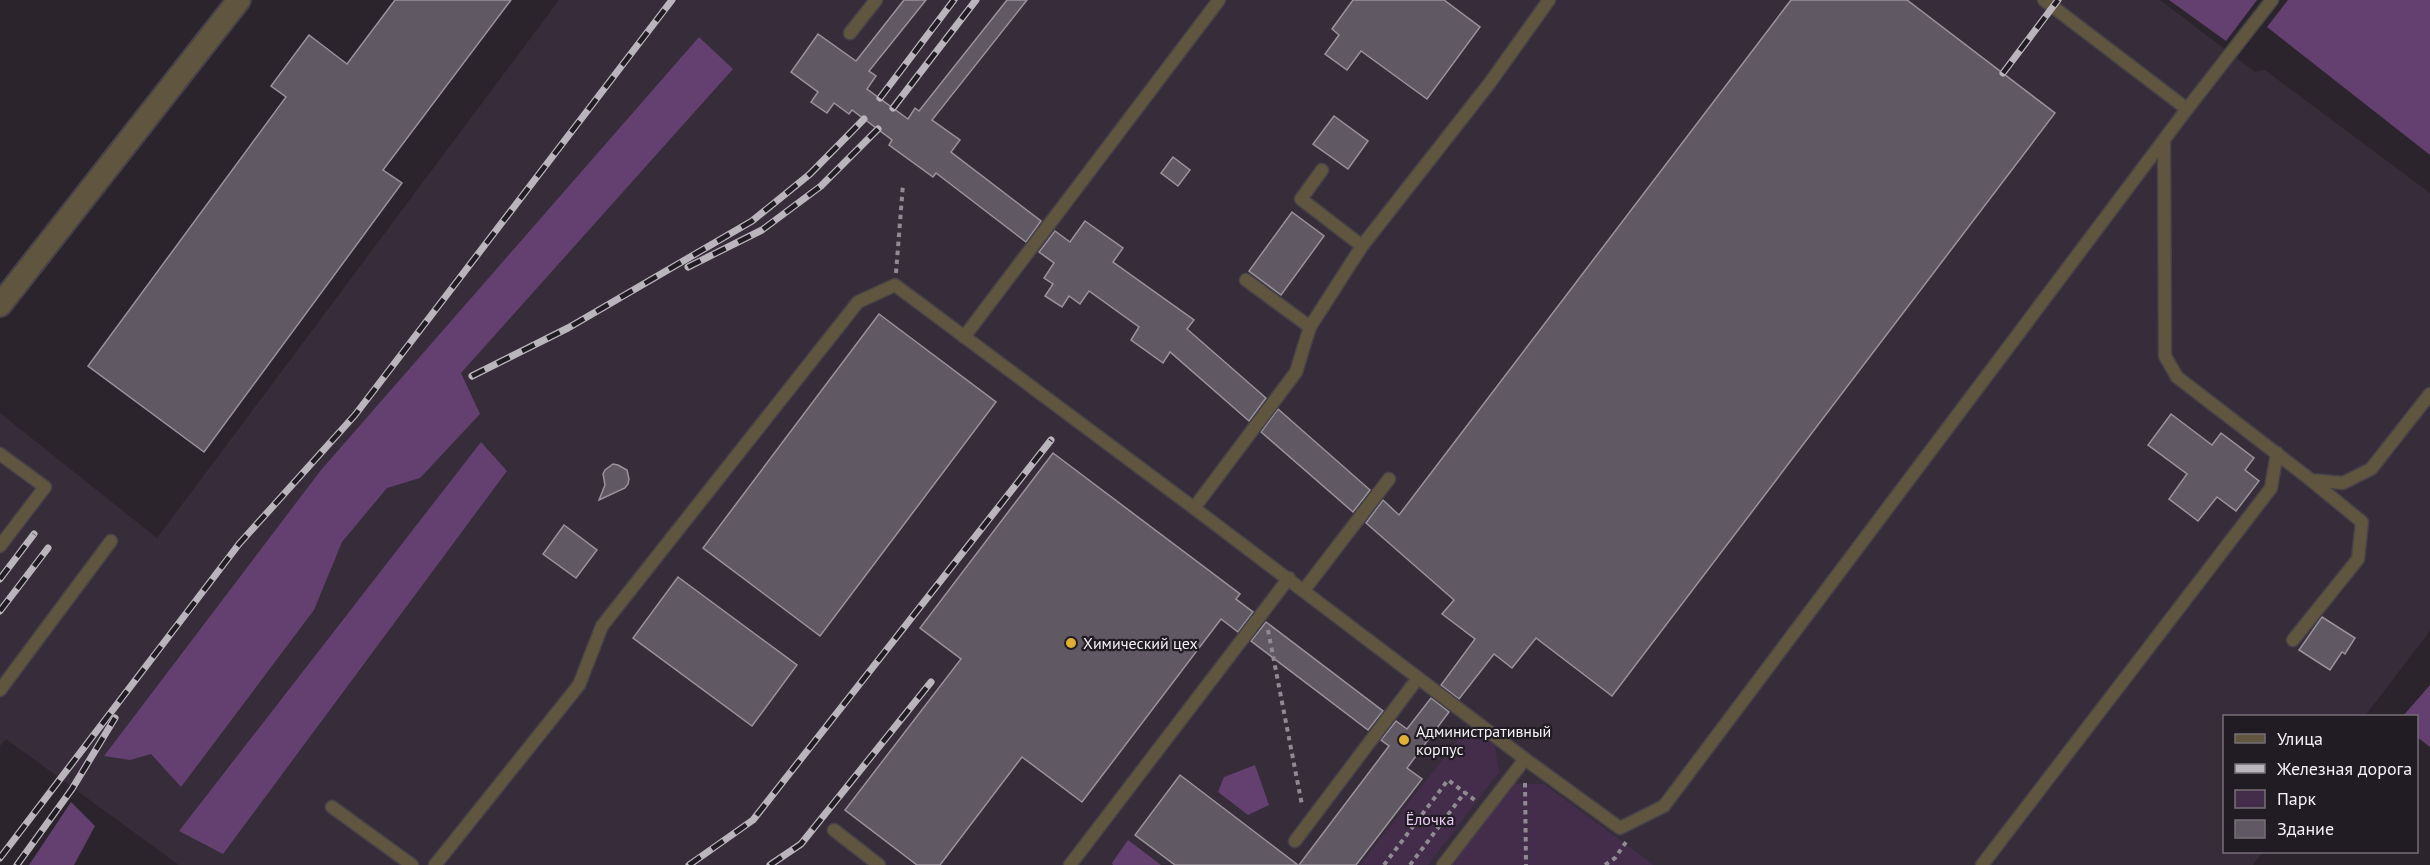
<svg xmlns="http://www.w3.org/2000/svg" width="2430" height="865" viewBox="0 0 2430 865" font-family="'PT Sans',sans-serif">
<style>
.built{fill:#362c3a}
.green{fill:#432d4a}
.forest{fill:#63406f}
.building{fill:#605862;stroke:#9a929c;stroke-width:1.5}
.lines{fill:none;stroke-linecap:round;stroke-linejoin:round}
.lane-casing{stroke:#474149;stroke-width:15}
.street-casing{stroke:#474149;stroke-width:26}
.path{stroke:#908b92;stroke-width:4;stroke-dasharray:4.5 4.5;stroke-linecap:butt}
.lane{stroke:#60553e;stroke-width:12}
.street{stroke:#60553e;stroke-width:22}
.rail-casing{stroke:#bab5bc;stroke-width:7}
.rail{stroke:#211b23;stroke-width:4.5;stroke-dasharray:14;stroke-linecap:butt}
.poi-dot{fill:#e0b034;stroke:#211b23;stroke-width:2}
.labels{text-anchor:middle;stroke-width:4.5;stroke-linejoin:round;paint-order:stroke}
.poi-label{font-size:16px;fill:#f4f0f6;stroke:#211b23;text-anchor:start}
.park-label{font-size:16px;fill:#eccbf7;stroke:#211b23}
</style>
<rect width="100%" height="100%" fill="#2b242d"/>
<!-- built -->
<path class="built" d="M559,0H2160L2255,72L2265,70L2430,193V631L2365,716H2224V852H2263L2253,865H179L6,739L0,746V413L157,538Z"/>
<!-- green -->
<g class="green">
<path d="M1468,727L1495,746L1499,772L1428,865H1360Z"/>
<path d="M1513,784H1544L1654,865H1451Z"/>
</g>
<!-- forest -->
<g class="forest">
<path d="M2169,0H2257L2226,41Z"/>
<path d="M2288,0H2430V155L2267,27Z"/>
<path d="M699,37L733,69L461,373L480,414L420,478L387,488L342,542L314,610L181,787L151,754L130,760L104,756L321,470Z"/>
<path d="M481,442L507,471L223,854L179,831Z"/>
<path d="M2430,685V747L2417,737L2416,716H2403Z"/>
<path d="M1255,765L1269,805L1248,815L1218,792L1224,777Z"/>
<path d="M71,802L95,826L74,865H29Z"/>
<path d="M1128,840L1161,865H1113L1112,863Z"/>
</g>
<!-- building -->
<g class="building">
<path d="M395,0H511L383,170L402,183L204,452L88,366L286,97L271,86L309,35L347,64Z"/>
<path d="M904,0H926L869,71L876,76L867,89L908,119L915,108L919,111L1007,0H1027L932,120L960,140L951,152L1041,221L1026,242L936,173L933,177L889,145L892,140L852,110L849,114L834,103L827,113L811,102L818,92L791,72L818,34L856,61Z"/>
<path d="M1353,0H1444L1480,27L1427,99L1361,51L1347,70L1325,54L1339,35L1332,29Z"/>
<path d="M1791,0H1907L2055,113L1612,696L1536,638L1512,668L1494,654L1459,699L1441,685L1475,639L1442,614L1454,600L1366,523L1383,500L1399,515Z"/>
<path d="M1334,116L1368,141L1348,169L1313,144Z"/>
<path d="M1173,157L1190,170L1178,186L1161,173Z"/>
<path d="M1292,212L1324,236L1281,295L1249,271Z"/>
<path d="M1085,221L1123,248L1113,262L1194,320L1187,329L1266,398L1249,421L1170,352L1163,363L1131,340L1139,327L1089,291L1080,304L1069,296L1062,307L1045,296L1053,284L1044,278L1054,263L1039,252L1055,231L1070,242Z"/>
<path d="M879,314L996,402L820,636L703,548Z"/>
<path d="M1278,409L1370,490L1353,512L1261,432Z"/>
<path d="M2171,414L2212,445L2221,433L2254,458L2245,470L2259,481L2236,511L2217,497L2198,521L2169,499L2187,474L2148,445Z"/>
<path d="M1053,453L1240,594L1236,599L1253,612L1238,632L1221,619L1082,802L1022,757L940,865H917L845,810L961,659L920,628Z"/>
<path d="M613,464L618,465L627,470L629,479L628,484L625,488L599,500L605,485L603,474L605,470Z"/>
<path d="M564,525L597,550L576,578L543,554Z"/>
<path d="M678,577L797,665L752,726L633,638Z"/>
<path d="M2322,617L2355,638L2345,654L2342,652L2330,670L2299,650Z"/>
<path d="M1266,622L1383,711L1368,730L1251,641Z"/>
<path d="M1431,698L1449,712L1407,768L1422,779L1356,865H1299L1389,746L1381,740L1396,721L1407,729Z"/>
<path d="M1180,775L1298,865H1175L1135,835Z"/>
</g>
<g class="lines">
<defs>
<g id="lane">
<path d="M2044,0L2187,109"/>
<path d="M850,33L876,0"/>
<path d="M2164,140L2165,356L2177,377L2311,480L2343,483L2371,469L2430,394"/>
<path d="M1322,170L1301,199L1362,246"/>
<path d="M1246,280L1310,327"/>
<path d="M964,337L1219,0"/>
<path d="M0,454L45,487L0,546"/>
<path d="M1304,590L1389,479"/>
<path d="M2293,640L2358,559L2362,522L2312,481"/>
<path d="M0,690L111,541"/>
<path d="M1525,759L1620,828L1664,806L2187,109L2272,0"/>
<path d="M332,807L412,865"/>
<path d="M834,830L879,865"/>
<path d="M1295,841L1418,678"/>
<path d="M435,865L579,685L602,626L858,302L895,285L1194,508"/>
<path d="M1070,865L1289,578"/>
<path d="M1443,865L1525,759L1194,508L1296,372L1310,327L1362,246L1489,84L1549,0"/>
<path d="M1982,865L2271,488L2277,453"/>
</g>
<path id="street" d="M0,305L239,0"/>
</defs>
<!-- lane casing -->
<use href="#lane" class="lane-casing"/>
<!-- street casing -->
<use href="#street" class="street-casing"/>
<!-- path -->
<g class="path">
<path d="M896,273L903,184"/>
<path d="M1268,630L1302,805"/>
<path d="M1525,783L1526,865"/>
<path d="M1384,865L1448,780L1476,801"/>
<path d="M1410,865L1465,792"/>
<path d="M1605,865L1615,858L1626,842"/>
</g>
<!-- lane -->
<use href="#lane" class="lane"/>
<!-- street -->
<use href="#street" class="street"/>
<defs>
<g id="rail">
<path d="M2003,73L2058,0"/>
<path d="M880,98L954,0"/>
<path d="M893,108L976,0"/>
<path d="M688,267L762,230L821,186L878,129"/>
<path d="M472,376L568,328L752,221L810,174L864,119"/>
<path d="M0,579L34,534"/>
<path d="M0,611L48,548"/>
<path d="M0,858L239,544L355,415L672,0"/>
<path d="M17,865L72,789L115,718"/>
<path d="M689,865L753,820L1051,440"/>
<path d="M770,865L801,844L931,682"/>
</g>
</defs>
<!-- rail casing -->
<use href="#rail" class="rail-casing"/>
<!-- rail -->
<use href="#rail" class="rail"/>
</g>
<!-- markers -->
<g class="poi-dot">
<circle cx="1071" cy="643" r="6"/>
<circle cx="1404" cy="740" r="6"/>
</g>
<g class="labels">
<!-- poi labels -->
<g class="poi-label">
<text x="1083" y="649">Химический цех</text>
<text x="1416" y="737">Административный<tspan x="1416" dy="18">корпус</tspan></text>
</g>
<!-- park labels -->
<g class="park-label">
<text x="1430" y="825">Ёлочка</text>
</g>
</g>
<!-- legend -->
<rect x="2223" y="715" width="195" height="138" fill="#211b23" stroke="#757077" stroke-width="1.5"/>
<rect x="2235" y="734" width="30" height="9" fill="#60553e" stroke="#757077" stroke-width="1.5"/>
<text x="2277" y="745" font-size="18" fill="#f4f0f6">Улица</text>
<rect x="2235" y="764" width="30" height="9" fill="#bab5bc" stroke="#757077" stroke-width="1.5"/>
<text x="2277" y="775" font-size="18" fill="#f4f0f6">Железная дорога</text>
<rect x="2235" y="790" width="30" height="18" fill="#432d4a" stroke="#757077" stroke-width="1.5"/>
<text x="2277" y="805" font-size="18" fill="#f4f0f6">Парк</text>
<rect x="2235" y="820" width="30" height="18" fill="#605862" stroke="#757077" stroke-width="1.5"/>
<text x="2277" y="835" font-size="18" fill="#f4f0f6">Здание</text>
</svg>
